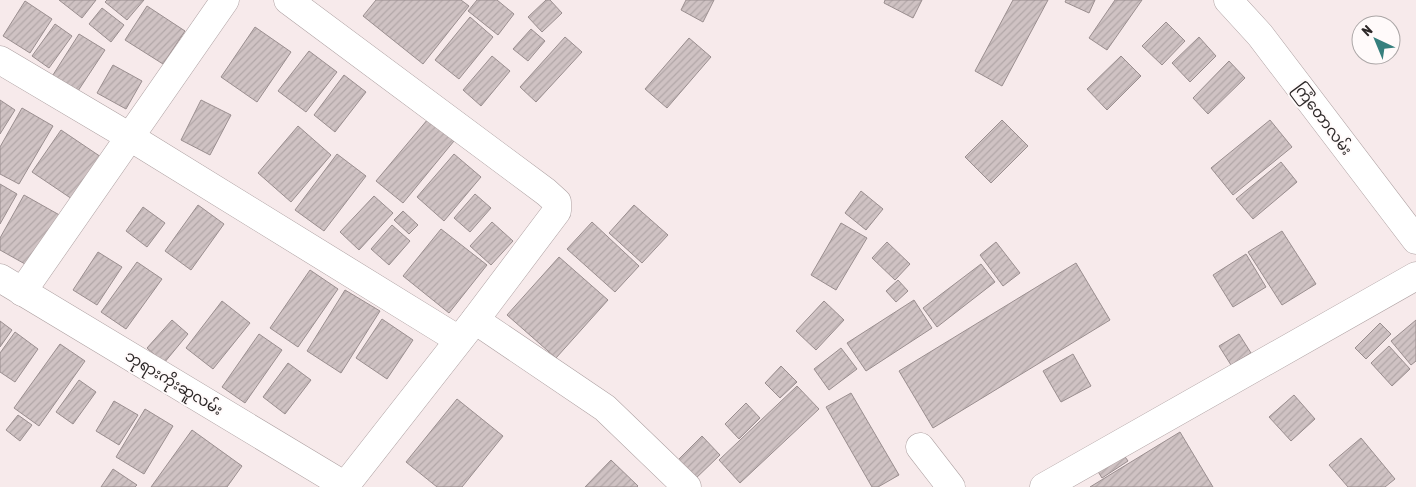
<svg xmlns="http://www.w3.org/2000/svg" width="1416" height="487" viewBox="0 0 1416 487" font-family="'Asap Condensed','Noto Sans Myanmar',sans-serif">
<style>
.building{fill:url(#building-hatch);stroke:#9a8e8f}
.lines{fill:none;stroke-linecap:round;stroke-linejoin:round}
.minor-casing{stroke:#aea1a2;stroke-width:29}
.minor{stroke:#fff;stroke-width:28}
.labels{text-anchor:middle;stroke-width:4;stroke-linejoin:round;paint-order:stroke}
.street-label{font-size:15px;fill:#2c2727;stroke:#fffafa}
</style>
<defs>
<pattern id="building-hatch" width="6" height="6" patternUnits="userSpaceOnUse" patternTransform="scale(1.25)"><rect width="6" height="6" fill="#cfc2c3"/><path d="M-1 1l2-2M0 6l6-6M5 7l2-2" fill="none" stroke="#b2a7a8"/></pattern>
</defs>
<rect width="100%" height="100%" fill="#f7eaeb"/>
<!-- building -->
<g class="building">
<path d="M59,0H96L82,18Z"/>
<path d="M107,0H144L127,20L105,2Z"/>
<path d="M376,0H461L469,6L423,64L363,16Z"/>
<path d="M477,0H497L514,14L498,35L468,11Z"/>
<path d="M546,0H550L562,13L542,32L528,17Z"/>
<path d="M686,0H714L703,22L681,10Z"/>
<path d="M885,0H922L913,18L884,3Z"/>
<path d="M1013,0H1048L1002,86L975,71Z"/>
<path d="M1066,0H1095L1089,13L1065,2Z"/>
<path d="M1115,0H1142L1107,50L1089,38Z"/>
<path d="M25,1L52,19L30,53L3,36Z"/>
<path d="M147,6L185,31L163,64L125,40Z"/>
<path d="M102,8L124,25L111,42L89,24Z"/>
<path d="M470,17L493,37L459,79L435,60Z"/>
<path d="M1166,22L1185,41L1162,65L1142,46Z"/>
<path d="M55,24L72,36L49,68L32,56Z"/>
<path d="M255,27L291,52L257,102L221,77Z"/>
<path d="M531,29L545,41L528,61L513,49Z"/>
<path d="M79,34L105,50L76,94L51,78Z"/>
<path d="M565,37L582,52L536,102L520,87Z"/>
<path d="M1199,37L1216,56L1190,82L1172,63Z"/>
<path d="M689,38L711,57L667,108L645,89Z"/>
<path d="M309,51L337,72L306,112L278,91Z"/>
<path d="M492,56L510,71L481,106L463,90Z"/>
<path d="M1121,56L1141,76L1107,110L1087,89Z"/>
<path d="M1229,61L1245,78L1208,114L1193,98Z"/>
<path d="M113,65L142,81L126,109L97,93Z"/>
<path d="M344,75L366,92L335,132L314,115Z"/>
<path d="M0,100L15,110L0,134Z"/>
<path d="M201,100L231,115L210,155L181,140Z"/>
<path d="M22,108L53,126L19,184L0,174V147Z"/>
<path d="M428,119L454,141L403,203L376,181Z"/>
<path d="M1002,120L1028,146L991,183L965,157Z"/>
<path d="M1270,120L1292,147L1233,195L1211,168Z"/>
<path d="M298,126L331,155L291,202L258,173Z"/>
<path d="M61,130L104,159L75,201L32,172Z"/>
<path d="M337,154L366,176L324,231L295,210Z"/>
<path d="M454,154L481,177L444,221L417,197Z"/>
<path d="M1281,162L1297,182L1253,219L1236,199Z"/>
<path d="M0,184L17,194L0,224Z"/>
<path d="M861,191L883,209L866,230L845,213Z"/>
<path d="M475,194L491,208L470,232L454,218Z"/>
<path d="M24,195L63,217L34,269L0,250V238Z"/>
<path d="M374,196L393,213L359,250L340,232Z"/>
<path d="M198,205L224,224L191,270L165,251Z"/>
<path d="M634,205L668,235L642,263L609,233Z"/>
<path d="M143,207L165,223L147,247L126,231Z"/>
<path d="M403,211L418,225L409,234L394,220Z"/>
<path d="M492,222L513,241L491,265L470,246Z"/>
<path d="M592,222L639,266L615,292L567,249Z"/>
<path d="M841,223L867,238L836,290L811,275Z"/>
<path d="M392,225L410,241L389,265L371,249Z"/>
<path d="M441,229L487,265L449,313L403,276Z"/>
<path d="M1282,231L1316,284L1282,305L1248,252Z"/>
<path d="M887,242L910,264L895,280L872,258Z"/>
<path d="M996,242L1020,273L1003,286L980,255Z"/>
<path d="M98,252L122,267L97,305L73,290Z"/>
<path d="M1246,254L1266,287L1233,307L1213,275Z"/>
<path d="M559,257L608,300L556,358L507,315Z"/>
<path d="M137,262L162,279L126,329L101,312Z"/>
<path d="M1076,263L1110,320L933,428L899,371Z"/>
<path d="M981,264L995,282L937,327L923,308Z"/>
<path d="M310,270L338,289L298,347L270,328Z"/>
<path d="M898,280L908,291L896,302L886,291Z"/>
<path d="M345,290L380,311L341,373L307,351Z"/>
<path d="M914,300L932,328L866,371L847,343Z"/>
<path d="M222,301L250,323L213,369L186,348Z"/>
<path d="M824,301L844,320L816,350L796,331Z"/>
<path d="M382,319L413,340L387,379L356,358Z"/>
<path d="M172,320L188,334L164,363L147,348Z"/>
<path d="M1416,320V361L1411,365L1391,341Z"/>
<path d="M0,321L12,330L0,347Z"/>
<path d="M1380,323L1391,334L1366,359L1355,348Z"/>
<path d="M15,332L38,349L15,382L0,372V353Z"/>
<path d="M259,334L282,350L245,403L222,387Z"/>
<path d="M1239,334L1251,353L1231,365L1219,346Z"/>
<path d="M60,344L85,361L39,426L14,408Z"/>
<path d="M1389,346L1410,369L1392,386L1371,363Z"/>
<path d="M841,348L857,369L829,390L814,369Z"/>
<path d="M1073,354L1091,386L1061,402L1043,371Z"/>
<path d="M288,363L311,380L285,414L263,397Z"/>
<path d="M781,366L797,382L780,398L765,383Z"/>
<path d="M79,380L96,392L73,424L56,412Z"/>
<path d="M797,386L819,409L740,483L719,460Z"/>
<path d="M851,393L899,475L878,487H872L826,407Z"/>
<path d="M1294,395L1315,419L1291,441L1269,417Z"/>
<path d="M457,399L503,436L462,487H437L406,462Z"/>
<path d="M114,401L138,415L119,445L96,431Z"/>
<path d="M746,403L760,418L739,439L725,424Z"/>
<path d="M145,409L173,426L144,474L116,457Z"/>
<path d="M18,415L32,425L20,441L6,430Z"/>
<path d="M192,430L242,466L227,487H151Z"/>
<path d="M1180,432L1213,487H1090Z"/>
<path d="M702,436L720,455L692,482L674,464Z"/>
<path d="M1361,438L1395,479L1385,487H1348L1329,465Z"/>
<path d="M1114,441L1128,461L1102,478L1089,457Z"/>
<path d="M611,460L638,486L637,487H585Z"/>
<path d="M113,469L137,485L135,487H101Z"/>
</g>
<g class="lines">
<defs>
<g id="minor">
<path d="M288,0L546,192L557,202V211L475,320L345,486"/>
<path d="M1228,0L1260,35L1416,240"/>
<path d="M0,60L130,137L459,340"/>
<path d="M0,278L347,487"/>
<path d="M22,292L225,0"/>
<path d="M475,320L605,408L687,487"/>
<path d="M920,447L951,487"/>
<path d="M1044,487L1416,276"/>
</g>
</defs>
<!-- minor casing -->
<use href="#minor" class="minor-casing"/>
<!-- minor -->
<use href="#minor" class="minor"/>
</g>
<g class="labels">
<!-- street labels -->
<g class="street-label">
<text transform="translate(1323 119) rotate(53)" y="5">ကြံတောလမ်း</text>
<text transform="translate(174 383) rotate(31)" y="5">ဘုရားကိုးဆူလမ်း</text>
</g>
</g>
<!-- north arrow -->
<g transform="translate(1376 40) rotate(316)"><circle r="24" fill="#fffafa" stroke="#aba6a6"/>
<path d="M0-4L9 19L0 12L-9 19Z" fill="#367f7d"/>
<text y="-8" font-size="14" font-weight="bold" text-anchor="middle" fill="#2c2727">N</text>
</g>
</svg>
